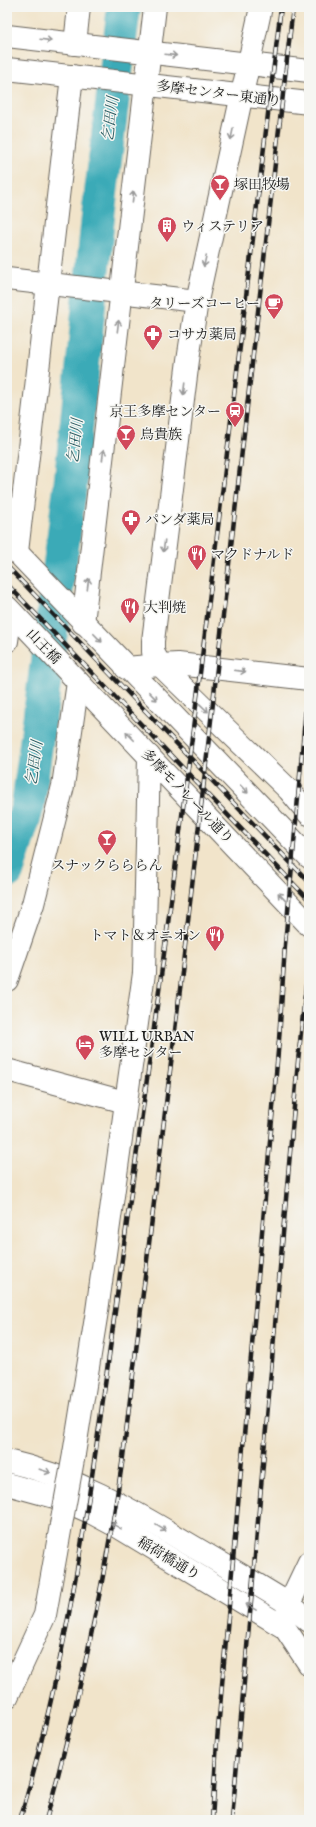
<svg xmlns="http://www.w3.org/2000/svg" width="316" height="1827" viewBox="0 0 316 1827" font-family="'IM FELL English','Noto Serif JP',serif">
<style>
.lines{fill:none;stroke-linecap:round;stroke-linejoin:round}
.river{stroke:#3aaab7;stroke-width:34}
.minor-casing{stroke:#676259;stroke-width:24}
.major-casing{stroke:#676259;stroke-width:24}
.minor{stroke:#fff;stroke-width:22}
.major{stroke:#fff;stroke-width:22}
.rail-casing{stroke:#1c1c1c;stroke-width:4.5}
.rail{stroke:#f6f6f2;stroke-width:3;stroke-dasharray:9;stroke-linecap:butt}
.minor-bridge-casing{stroke:#676259;stroke-width:24;stroke-linecap:butt}
.minor-bridge{stroke:#fff;stroke-width:22}
.oneway{stroke:#999}
.labels{text-anchor:middle;stroke-width:3;stroke-linejoin:round;paint-order:stroke}
.street-label{font-size:14px;fill:#1c1c1c;stroke:#f6f6f2}
.poi-label{font-size:14px;fill:#1c1c1c;stroke:#f6f6f2;text-anchor:start}
.water-label{font-size:15px;font-style:italic;fill:#2a5c62;stroke:#f6f6f2}
</style>
<rect width="100%" height="100%" fill="#f6f6f2"/>
<filter id="ink" filterUnits="userSpaceOnUse"><feTurbulence type="fractalNoise" baseFrequency=".025" numOctaves="2"/><feDisplacementMap in="SourceGraphic" scale="8" xChannelSelector="R" yChannelSelector="G"/><feConvolveMatrix kernelMatrix="1 2 1 2 8 2 1 2 1" color-interpolation-filters="sRGB"/></filter>
<filter id="wash" filterUnits="userSpaceOnUse"><feTurbulence type="fractalNoise" baseFrequency=".012" numOctaves="4" result="noise"/><feDisplacementMap in="SourceGraphic" scale="16" xChannelSelector="R" yChannelSelector="G"/><feGaussianBlur stdDeviation="0.9" result="paint"/><feColorMatrix in="noise" values="0 0 0 0 0 0 0 0 0 0 0 0 0 0 0 0 0 1.4 0 .05"/><feComposite in="paint" operator="in"/></filter>
<g filter="url(#wash)">
<rect width="100%" height="100%" fill="#f1e4ca"/>
<g class="lines">
<!-- river -->
<path class="river" d="M7,872L28,805L70,488L98,217L124,7"/>
</g>
</g>
<g filter="url(#ink)">
<g class="lines">
<defs>
<g id="minor">
<path d="M261,7L197,301L188,360L153,641V652L160,665L178,664L309,679"/>
<path d="M7,36L309,71"/>
<path d="M75,44L79,7"/>
<path d="M7,69L309,103"/>
<path d="M7,279L197,301"/>
<path d="M17,552L72,76"/>
<path d="M83,623L155,7"/>
<path d="M7,641L11,612"/>
<path d="M126,668L160,665L289,790L309,814"/>
<path d="M7,980L33,904L63,786L78,682"/>
<path d="M7,1070L125,1102"/>
<path d="M74,1454L97,1311L144,973L149,756"/>
<path d="M7,1461C73,1476 129,1508 187,1543C221,1563 255,1583 289,1604L309,1621"/>
<path d="M7,1484L58,1498L90,1512L120,1528L285,1628L309,1664"/>
<path d="M286,1618L289,1604L309,1562"/>
<path d="M7,1697L45,1615L61,1525"/>
</g>
<g id="major">
<path d="M7,542L309,857"/>
<path d="M7,607L309,925"/>
</g>
</defs>
<!-- minor casing -->
<use href="#minor" class="minor-casing"/>
<!-- major casing -->
<use href="#major" class="major-casing"/>
<!-- minor -->
<use href="#minor" class="minor"/>
<!-- major -->
<use href="#major" class="major"/>
<defs>
<g id="rail">
<path d="M7,566L309,882"/>
<path d="M7,584L309,900"/>
<path d="M20,1820C81,1613 102,1399 132,1186C188,794 233,400 281,7"/>
<path d="M46,1820C79,1701 105,1580 123,1457L181,981L293,7"/>
<path d="M212,1820L217,1741L279,1040L285,945L309,673"/>
<path d="M232,1820L298,1061L309,958"/>
</g>
</defs>
<!-- rail casing -->
<use href="#rail" class="rail-casing"/>
<!-- rail -->
<use href="#rail" class="rail"/>
<defs>
<path id="minor-bridge" d="M61,1525L74,1454"/>
</defs>
<!-- minor-bridge casing -->
<use href="#minor-bridge" class="minor-bridge-casing"/>
<!-- minor-bridge -->
<use href="#minor-bridge" class="minor-bridge"/>
</g>
<!-- one-way arrows -->
<defs><path id="oneway-shaft" d="M-6 0H5M1.5-3L5.5 0L1.5 3" fill="none" stroke-width="1.6" stroke-linecap="round" stroke-linejoin="round"/></defs>
<g class="oneway">
<use href="#oneway-shaft" transform="translate(46 40) rotate(7)"/>
<use href="#oneway-shaft" transform="translate(171 55) rotate(7)"/>
<use href="#oneway-shaft" transform="translate(232 134) rotate(102)"/>
<use href="#oneway-shaft" transform="translate(133 197) rotate(-84)"/>
<use href="#oneway-shaft" transform="translate(205 261) rotate(102)"/>
<use href="#oneway-shaft" transform="translate(118 326) rotate(-83)"/>
<use href="#oneway-shaft" transform="translate(184 389) rotate(97)"/>
<use href="#oneway-shaft" transform="translate(103 455) rotate(-83)"/>
<use href="#oneway-shaft" transform="translate(164 546) rotate(97)"/>
<use href="#oneway-shaft" transform="translate(88 584) rotate(-83)"/>
<use href="#oneway-shaft" transform="translate(98 638) rotate(46)"/>
<use href="#oneway-shaft" transform="translate(240 671) rotate(7)"/>
<use href="#oneway-shaft" transform="translate(153 696) rotate(46)"/>
<use href="#oneway-shaft" transform="translate(204 708) rotate(44)"/>
<use href="#oneway-shaft" transform="translate(130 736) rotate(-134)"/>
<use href="#oneway-shaft" transform="translate(244 789) rotate(46)"/>
<use href="#oneway-shaft" transform="translate(282 897) rotate(-133)"/>
<use href="#oneway-shaft" transform="translate(45 1471) rotate(18)"/>
<use href="#oneway-shaft" transform="translate(116 1526) rotate(-151)"/>
<use href="#oneway-shaft" transform="translate(161 1528) rotate(31)"/>
<use href="#oneway-shaft" transform="translate(251 1607) rotate(-149)"/>
</g>
</g>
<!-- icons -->
<defs>
<symbol id="bar-pin" viewBox="-11 -11 22 30"><path d="M0 17L-7.5 6A9.5 9.5 0 1 1 7.5 6Z" fill="#d1495b" stroke="#f6f6f2"/><path d="M-6-5H6L.8 .8V4.5H3.5V6h-7V4.5H-.8V.8Z" fill="#fff"/></symbol>
<symbol id="building-pin" viewBox="-11 -11 22 30"><path d="M0 17L-7.5 6A9.5 9.5 0 1 1 7.5 6Z" fill="#d1495b" stroke="#f6f6f2"/><path d="M-4-6H4V6H1V3H-1V6H-4ZM-2.5-4.3h1.7v1.8h-1.7ZM.8-4.3h1.7v1.8H.8ZM-2.5-1h1.7V.8h-1.7ZM.8-1h1.7V.8H.8Z" fill="#fff"/></symbol>
<symbol id="cafe-pin" viewBox="-11 -11 22 30"><path d="M0 17L-7.5 6A9.5 9.5 0 1 1 7.5 6Z" fill="#d1495b" stroke="#f6f6f2"/><path d="M-5.5-4.5H6V0H3Q3 3.5 0 3.5H-2.5Q-5.5 3.5-5.5 0ZM3-3.2v2h1.7v-2ZM-6 4.5H4V6H-6Z" fill="#fff"/></symbol>
<symbol id="pharmacy-pin" viewBox="-11 -11 22 30"><path d="M0 17L-7.5 6A9.5 9.5 0 1 1 7.5 6Z" fill="#d1495b" stroke="#f6f6f2"/><path d="M-2-6h4v4h4v4h-4v4h-4v-4h-4v-4h4Z" fill="#fff"/></symbol>
<symbol id="station-pin" viewBox="-11 -11 22 30"><path d="M0 17L-7.5 6A9.5 9.5 0 1 1 7.5 6Z" fill="#d1495b" stroke="#f6f6f2"/><path d="M-3-6H3Q5-6 5-4V2Q5 4 3 4L4.5 6H3L1.5 4h-3L-3 6H-4.5L-3 4Q-5 4-5 2V-4Q-5-6-3-6ZM-3.5-4v3h7v-3ZM-3.5 1v1.5H-2V1ZM2 1v1.5H3.5V1Z" fill="#fff"/></symbol>
<symbol id="restaurant-pin" viewBox="-11 -11 22 30"><path d="M0 17L-7.5 6A9.5 9.5 0 1 1 7.5 6Z" fill="#d1495b" stroke="#f6f6f2"/><path d="M-5-6h1v4h1v-4h1v4h1v-4h1v5L-1.5 .5V6h-2V.5L-5-1ZM5-6V6H3V1.5H1.5Q1.5-4 5-6Z" fill="#fff"/></symbol>
<symbol id="hotel-pin" viewBox="-11 -11 22 30"><path d="M0 17L-7.5 6A9.5 9.5 0 1 1 7.5 6Z" fill="#d1495b" stroke="#f6f6f2"/><path d="M-6-4.5h1.5V1H6V5H4.5V3h-9V5H-6ZM-4 0a1.8 1.8 0 1 1 3.6 0ZM.5 0V-2.5h3Q6-2.5 6 0Z" fill="#fff"/></symbol>
</defs>
<g fill-rule="evenodd">
<use href="#bar-pin" x="209" y="173" width="22" height="30"/>
<use href="#building-pin" x="156" y="215" width="22" height="30"/>
<use href="#cafe-pin" x="263" y="292" width="22" height="30"/>
<use href="#pharmacy-pin" x="142" y="323" width="22" height="30"/>
<use href="#station-pin" x="224" y="400" width="22" height="30"/>
<use href="#bar-pin" x="115" y="423" width="22" height="30"/>
<use href="#pharmacy-pin" x="120" y="508" width="22" height="30"/>
<use href="#restaurant-pin" x="186" y="543" width="22" height="30"/>
<use href="#restaurant-pin" x="119" y="596" width="22" height="30"/>
<use href="#bar-pin" x="96" y="828" width="22" height="30"/>
<use href="#restaurant-pin" x="204" y="924" width="22" height="30"/>
<use href="#hotel-pin" x="74" y="1033" width="22" height="30"/>
</g>
<g class="labels">
<!-- street labels -->
<g class="street-label">
<text transform="translate(219 93) rotate(7)" y="5">多摩センター東通り</text>
<text transform="translate(44 646) rotate(46)" y="5">山王橋</text>
<text transform="translate(188 796) rotate(46)" y="5">多摩モノレール通り</text>
<text transform="translate(169 1558) rotate(31)" y="5">稲荷橋通り</text>
</g>
<!-- poi labels -->
<g class="poi-label">
<text x="234" y="189">塚田牧場</text>
<text x="181" y="231">ウィステリア</text>
<text x="260" y="308" text-anchor="end">タリーズコーヒー</text>
<text x="167" y="339">コサカ薬局</text>
<text x="221" y="416" text-anchor="end">京王多摩センター</text>
<text x="140" y="439">鳥貴族</text>
<text x="145" y="524">パンダ薬局</text>
<text x="211" y="559">マクドナルド</text>
<text x="144" y="612">大判焼</text>
<text x="107" y="870" text-anchor="middle">スナックらららん</text>
<text x="201" y="940" text-anchor="end">トマト＆オニオン</text>
<text x="99" y="1041">WILL URBAN<tspan x="99" dy="16">多摩センター</tspan></text>
</g>
<!-- water labels -->
<g class="water-label">
<text transform="translate(110 119) rotate(-83)" y="5">乞田川</text>
<text transform="translate(75 441) rotate(-84)" y="5">乞田川</text>
<text transform="translate(34 763) rotate(-82)" y="5">乞田川</text>
</g>
</g>
<!-- margin -->
<rect width="316" height="1827" fill="none" stroke="#f6f6f2" stroke-width="24"/>
</svg>
